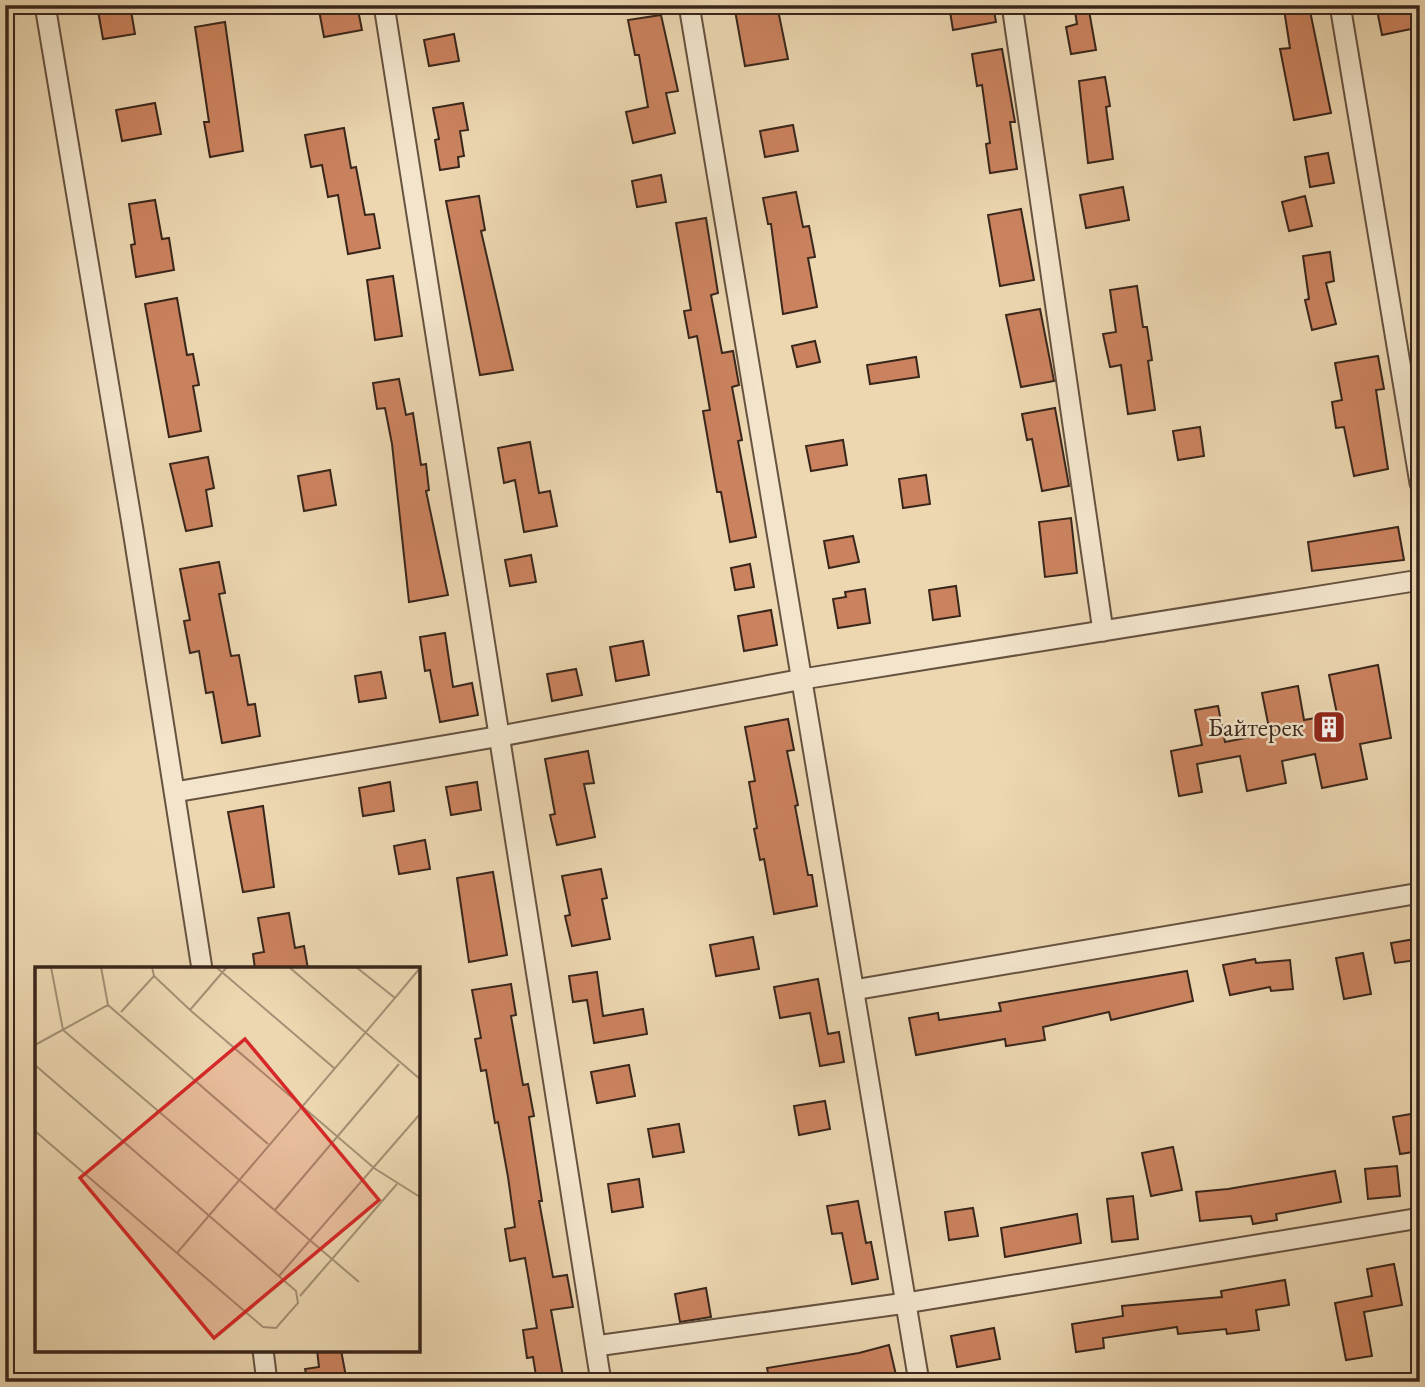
<svg xmlns="http://www.w3.org/2000/svg" width="1425" height="1387" viewBox="0 0 1425 1387" font-family="'EB Garamond',serif">
<style>
.building{fill:#cb835f;stroke:#39261b;stroke-width:2}
.lines{fill:none;stroke-linecap:round;stroke-linejoin:round}
.minor-casing{stroke:#665240;stroke-width:23}
.minor{stroke:#f3e5cc;stroke-width:19}
.labels{text-anchor:middle;stroke-width:5;stroke-linejoin:round;paint-order:stroke}
.poi-label{font-size:26px;fill:#39261b;stroke:#f3e5cc;text-anchor:end}
.inset-road{fill:none;stroke:#a49075;stroke-width:2}
.view{fill:#d62828;fill-opacity:0.15;stroke:#d62828;stroke-width:3.5}
.inset-edge{fill:none;stroke:#39261b;stroke-width:3.5}
</style>
<rect width="100%" height="100%" fill="#ecd7b1"/>
<filter id="stains"><feTurbulence type="fractalNoise" baseFrequency=".00286" numOctaves="4"/><feColorMatrix values="0 0 0 0 .2 0 0 0 0 .09 0 0 0 0 .02 0 0 0 .5 -.17"/></filter>
<radialGradient id="worn" r=".72"><stop offset=".6" stop-color="#630" stop-opacity="0"/><stop offset="1" stop-color="#630" stop-opacity=".3"/></radialGradient>
<!-- building -->
<g class="building">
<path d="M97,5H130L135,34L103,39Z"/>
<path d="M318,5H357L362,30L324,37Z"/>
<path d="M734,5H777L788,59L745,66Z"/>
<path d="M949,5H993L996,22L953,30Z"/>
<path d="M1074,5H1088L1096,50L1071,54L1066,27L1077,24Z"/>
<path d="M1376,5H1411L1416,28L1382,35Z"/>
<path d="M1309,6L1331,113L1294,120L1280,49L1290,48L1284,9Z"/>
<path d="M661,15L678,91L666,93L675,133L633,143L626,112L648,107L639,55H635L628,20Z"/>
<path d="M225,22L243,151L210,157L204,122H209L195,27Z"/>
<path d="M454,34L459,61L429,66L424,40Z"/>
<path d="M1002,49L1015,122H1010L1017,169L990,173L986,144L990,143L982,85L977,86L972,54Z"/>
<path d="M1105,77L1110,106L1106,107L1113,159L1088,163L1079,81Z"/>
<path d="M155,103L161,134L122,141L116,110Z"/>
<path d="M463,103L468,130L460,131L464,156L458,157L459,167L440,170L435,140L439,139L433,108Z"/>
<path d="M793,125L798,151L765,157L760,131Z"/>
<path d="M344,128L351,168L356,167L365,215L374,214L380,248L348,254L338,195L328,197L322,165L311,167L305,135Z"/>
<path d="M1328,153L1334,183L1310,187L1305,157Z"/>
<path d="M661,175L666,202L637,207L632,181Z"/>
<path d="M1123,187L1129,220L1086,228L1080,195Z"/>
<path d="M796,192L803,227L809,226L815,257L808,258L817,307L783,314L771,224H768L763,198Z"/>
<path d="M479,196L485,230L481,231L513,370L480,375L446,201Z"/>
<path d="M1305,196L1312,226L1289,231L1282,202Z"/>
<path d="M155,200L162,239L169,238L174,270L136,277L131,245L135,244L129,204Z"/>
<path d="M1021,209L1034,280L1000,286L988,215Z"/>
<path d="M706,218L718,293L711,295L722,353L733,351L739,385L732,387L742,440L738,441L756,537L730,542L721,492H717L703,411L710,410L697,336L689,338L684,311L691,310L676,223Z"/>
<path d="M1330,252L1334,281L1326,283L1336,324L1312,330L1305,300L1309,299L1303,256Z"/>
<path d="M393,276L402,336L375,340L367,280Z"/>
<path d="M1137,286L1143,327H1147L1152,360L1148,361L1155,410L1128,414L1121,365L1110,367L1103,334L1116,332L1110,290Z"/>
<path d="M177,298L187,355L193,354L199,385L193,386L201,431L169,437L145,304Z"/>
<path d="M1040,309L1054,381L1021,387L1006,315Z"/>
<path d="M815,341L820,362L797,367L792,346Z"/>
<path d="M1378,356L1384,389L1376,390L1388,469L1354,476L1344,427L1336,428L1332,402L1342,400L1335,363Z"/>
<path d="M916,357L919,377L870,384L867,365Z"/>
<path d="M399,379L406,415L413,413L421,465L426,464L429,490L426,491L448,595L409,602L392,444L385,408L377,409L373,383Z"/>
<path d="M1055,408L1069,486L1042,491L1032,439L1027,440L1022,414Z"/>
<path d="M1200,427L1204,456L1178,460L1173,431Z"/>
<path d="M843,440L847,465L811,471L806,446Z"/>
<path d="M530,442L539,493L550,491L557,526L524,532L515,480L504,483L498,448Z"/>
<path d="M208,457L214,488L206,490L212,526L186,531L170,464Z"/>
<path d="M330,470L336,505L304,511L298,476Z"/>
<path d="M926,475L930,504L903,508L899,479Z"/>
<path d="M1071,518L1077,573L1045,577L1039,522Z"/>
<path d="M1398,527L1404,560L1312,571L1308,542Z"/>
<path d="M853,536L859,562L829,568L824,541Z"/>
<path d="M531,555L536,582L510,586L505,560Z"/>
<path d="M219,562L225,593L219,594L231,656L239,655L248,705L255,704L260,736L222,743L213,692L206,693L199,651L190,653L184,621L190,620L180,569Z"/>
<path d="M750,564L754,587L735,590L731,568Z"/>
<path d="M956,586L960,616L933,620L929,590Z"/>
<path d="M865,589L870,623L838,628L833,599L846,597L845,592Z"/>
<path d="M771,610L777,645L744,651L738,616Z"/>
<path d="M445,633L453,687L472,683L478,715L440,722L430,670L425,671L420,637Z"/>
<path d="M643,641L649,675L616,681L610,647Z"/>
<path d="M1378,665L1391,738L1360,744L1367,779L1322,788L1315,754L1282,761L1286,783L1247,791L1240,756L1197,764L1202,792L1179,796L1171,751L1202,745L1195,710L1218,706L1225,742L1270,733L1262,693L1298,686L1304,720L1337,714L1329,675Z"/>
<path d="M576,669L582,695L552,701L547,674Z"/>
<path d="M381,672L386,698L359,702L355,676Z"/>
<path d="M788,719L794,750L787,751L798,805L795,806L808,875H812L817,906L774,914L764,859L760,860L754,829L757,828L749,782L755,781L745,727Z"/>
<path d="M588,751L594,783L584,784L595,837L557,845L550,815L555,814L545,759Z"/>
<path d="M390,782L394,811L363,816L359,788Z"/>
<path d="M477,782L481,810L451,815L446,787Z"/>
<path d="M263,806L274,887L243,892L228,812Z"/>
<path d="M425,840L430,869L399,874L394,846Z"/>
<path d="M601,869L607,898L602,899L610,939L572,946L565,916L570,915L562,876Z"/>
<path d="M493,872L507,955L469,962L457,878Z"/>
<path d="M289,913L295,948L304,946L308,969H255L253,954L264,952L258,918Z"/>
<path d="M753,937L759,969L716,976L710,945Z"/>
<path d="M1415,939L1418,960L1395,963L1391,943Z"/>
<path d="M1363,953L1371,994L1344,999L1336,958Z"/>
<path d="M1255,959L1256,963L1290,960L1293,989L1271,991L1270,987L1230,995L1223,965Z"/>
<path d="M1187,971L1193,1001L1111,1020L1109,1012L1043,1027L1045,1040L1006,1046L1005,1039L916,1055L909,1018L938,1013L939,1020L1001,1011L999,1003Z"/>
<path d="M597,972L603,1016L643,1009L647,1034L594,1043L587,1000L573,1002L569,976Z"/>
<path d="M818,979L828,1034L839,1032L844,1062L820,1066L810,1013L780,1018L774,987Z"/>
<path d="M511,984L516,1015L511,1016L523,1085L528,1084L534,1116L529,1117L542,1201H539L553,1277L567,1275L573,1307L551,1310L564,1382H537L533,1357L527,1358L523,1330L537,1328L525,1258L510,1261L505,1229L515,1227L508,1177L498,1122L495,1123L486,1070L481,1071L475,1039L481,1038L472,990Z"/>
<path d="M629,1065L635,1096L597,1103L591,1072Z"/>
<path d="M825,1101L830,1129L799,1135L794,1106Z"/>
<path d="M1417,1113L1420,1151L1400,1154L1393,1117Z"/>
<path d="M679,1124L684,1152L653,1157L648,1129Z"/>
<path d="M1173,1147L1182,1190L1151,1196L1142,1153Z"/>
<path d="M1397,1166L1400,1196L1368,1199L1365,1169Z"/>
<path d="M1335,1171L1341,1202L1276,1214L1277,1220L1253,1224L1251,1216L1200,1221L1196,1192L1228,1189Z"/>
<path d="M639,1179L643,1207L612,1212L608,1184Z"/>
<path d="M1133,1196L1138,1239L1112,1242L1107,1199Z"/>
<path d="M858,1201L866,1243L871,1242L878,1279L852,1284L842,1233L832,1234L827,1206Z"/>
<path d="M973,1208L978,1236L949,1240L945,1212Z"/>
<path d="M1077,1214L1081,1243L1005,1257L1001,1228Z"/>
<path d="M1394,1264L1402,1305L1364,1312L1372,1356L1346,1360L1335,1303L1372,1296L1367,1269Z"/>
<path d="M1285,1280L1289,1305L1256,1310L1259,1330L1227,1334L1226,1329L1178,1334L1177,1327L1103,1338L1104,1348L1076,1352L1072,1324L1123,1316L1122,1306L1222,1297L1221,1291Z"/>
<path d="M706,1288L711,1317L680,1322L675,1294Z"/>
<path d="M994,1328L1000,1359L957,1367L951,1336Z"/>
<path d="M889,1345L896,1375L860,1382H770L767,1368L859,1353Z"/>
<path d="M317,1350H341L347,1382H308L305,1369L319,1367Z"/>
</g>
<g class="lines">
<defs>
<g id="minor">
<path d="M45,5L133,530L202,969"/>
<path d="M384,5L601,1382"/>
<path d="M689,5L919,1382"/>
<path d="M1012,5L1103,631"/>
<path d="M1340,5L1420,483"/>
<path d="M175,792L501,736L803,679L1420,580"/>
<path d="M854,990L1420,893"/>
<path d="M596,1346L906,1303L1420,1218"/>
<path d="M263,1350L267,1382"/>
</g>
</defs>
<!-- minor casing -->
<use href="#minor" class="minor-casing"/>
<!-- minor -->
<use href="#minor" class="minor"/>
</g>
<!-- icons -->
<defs>
<symbol id="building-square" viewBox="-11 -11 22 22"><rect x="-9" y="-9" width="18" height="18" rx="4" fill="#8f2418" stroke="#f3e5cc"/><path d="M-4-6H4V6H1V3H-1V6H-4ZM-2.5-4.3h1.7v1.8h-1.7ZM.8-4.3h1.7v1.8H.8ZM-2.5-1h1.7V.8h-1.7ZM.8-1h1.7V.8H.8Z" fill="#fff"/></symbol>
</defs>
<g fill-rule="evenodd">
<use href="#building-square" x="1310" y="708" width="38" height="38"/>
</g>
<g class="labels">
<!-- poi labels -->
<g class="poi-label">
<text x="1304" y="736">Байтерек</text>
</g>
</g>
<!-- overview -->
<g transform="translate(35 967)">
<rect width="385" height="385" fill="#ecd7b1"/>
<path class="inset-road" d="M16,0L28,63L324,315M117,0L119,9L155,43L339,201L385,230M181,0L299,101M254,0L385,112M360,31L385,1M73,38L233,177M155,43L192,0M86,45L119,9M0,78L73,38L66,0M0,98L261,324L263,336L241,361L228,360L0,164M240,243L364,97M142,286L360,31L321,0M244,309L385,147M265,329L362,217"/>
<path class="view" d="M210,72L344,233L179,371L45,211Z"/>
<rect width="385" height="385" class="inset-edge"/>
</g>
<!-- margin -->
<rect width="1425" height="1387" fill="none" stroke="#ecd7b1" stroke-width="28"/>
<rect x="7" y="7" width="1411" height="1373" fill="none" stroke="#39261b" stroke-width="3.5"/>
<rect x="14" y="14" width="1397" height="1359" fill="none" stroke="#39261b" stroke-width="2"/>
<rect width="100%" height="100%" filter="url(#stains)"/>
<rect width="100%" height="100%" fill="url(#worn)"/>
</svg>
